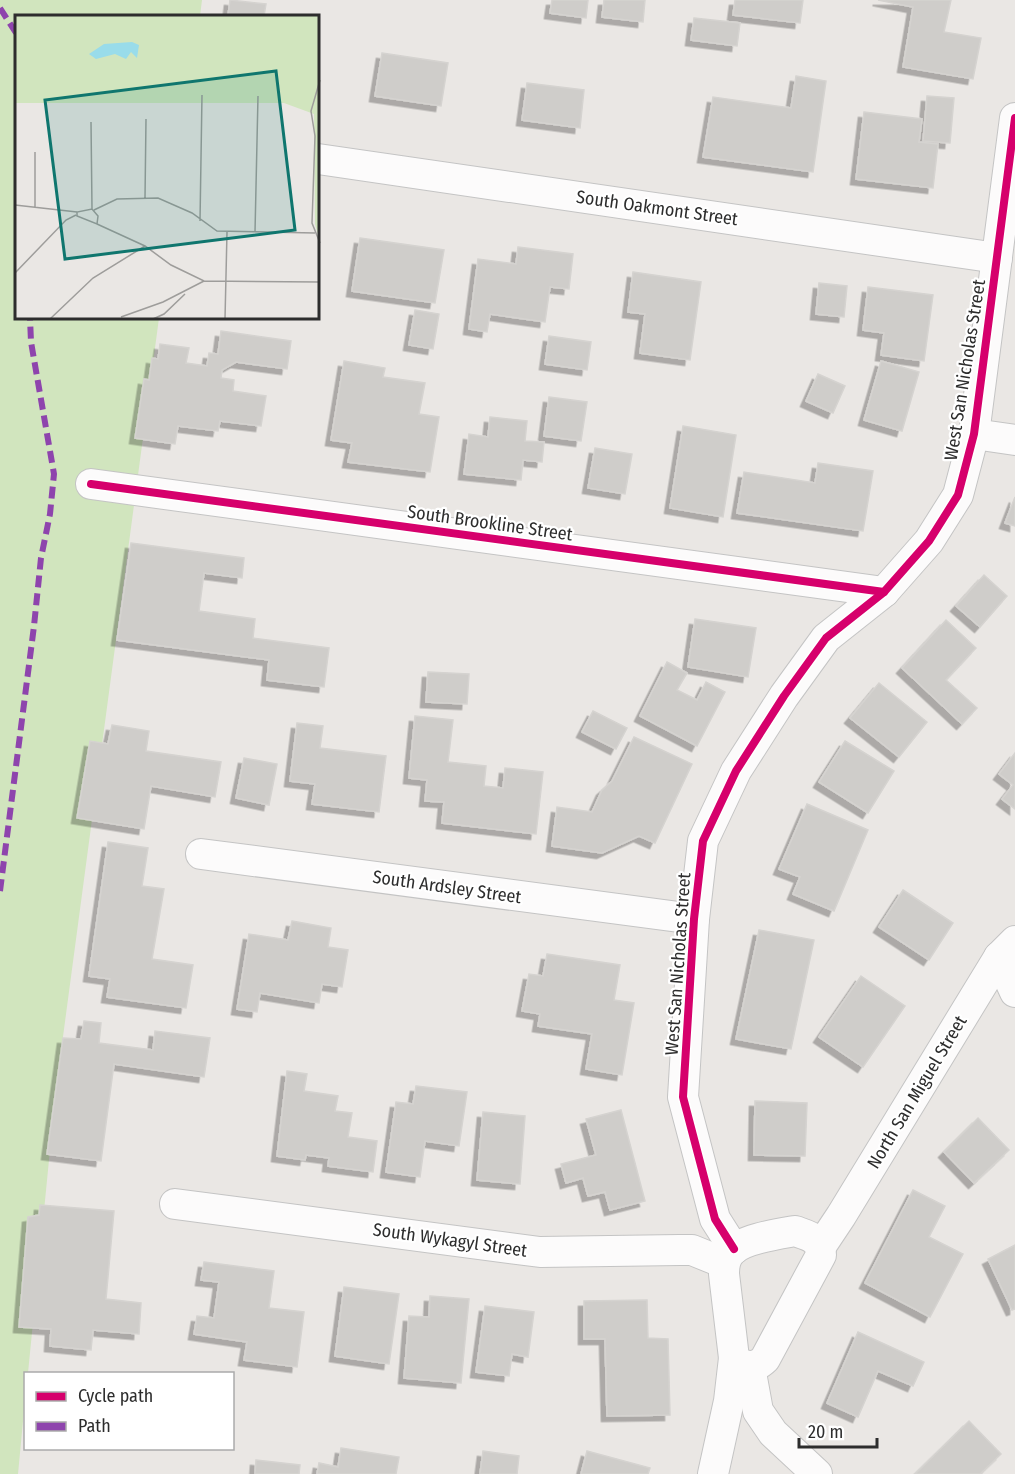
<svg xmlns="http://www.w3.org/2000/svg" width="1015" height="1474" viewBox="0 0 1015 1474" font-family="'Fira Sans Condensed',sans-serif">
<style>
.green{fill:#d1e5be}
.building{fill:#cfcdca;stroke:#d5d3d0;stroke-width:1.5;filter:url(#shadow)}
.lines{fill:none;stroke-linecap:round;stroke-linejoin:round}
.minor-casing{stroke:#c4c4c4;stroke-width:32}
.minor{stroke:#fcfbfb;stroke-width:30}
.quiet{stroke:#8e44ad;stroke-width:6;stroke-dasharray:12 6;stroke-linecap:butt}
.cycleway-casing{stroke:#fff;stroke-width:11}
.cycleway{stroke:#d6006c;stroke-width:8}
.labels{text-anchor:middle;stroke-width:4.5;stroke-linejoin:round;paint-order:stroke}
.street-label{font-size:18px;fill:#2d2d2d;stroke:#fff}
.inset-road{fill:none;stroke:#9e9d9b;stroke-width:1.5}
.view{fill:#0f766e;fill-opacity:0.15;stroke:#0f766e;stroke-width:3}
.inset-edge{fill:none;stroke:#2d2d2d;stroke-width:3}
</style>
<defs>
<filter id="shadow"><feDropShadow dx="-5.5" dy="5.5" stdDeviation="0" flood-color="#0004"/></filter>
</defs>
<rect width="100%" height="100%" fill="#eae7e4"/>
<!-- green -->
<path class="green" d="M0,0H202L200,16H16V318H159L56,1089L28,1373L26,1374L25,1400L18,1474H0Z"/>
<!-- building -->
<g class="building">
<path d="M230,0L266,4L264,16H228Z"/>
<path d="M552,0H588L586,18L550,13Z"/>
<path d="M604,0H645L643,22L602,17Z"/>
<path d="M735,0H803L800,23L733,15Z"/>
<path d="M878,0H951L944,32L981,38L973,79L903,67L913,7Z"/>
<path d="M694,18L740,23L737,46L691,40Z"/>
<path d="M382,53L448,63L441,106L375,96Z"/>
<path d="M796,76L826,81L813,172L703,157L713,97L791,108Z"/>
<path d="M527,83L584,90L580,128L522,120Z"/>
<path d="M927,96L954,98L950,143L923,141Z"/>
<path d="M864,112L922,119L919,142L938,144L933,188L856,179Z"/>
<path d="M360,238L444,250L435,303L352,291Z"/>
<path d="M518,247L573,254L569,289L550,287L545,322L490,314L487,332L469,329L478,259L516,264Z"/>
<path d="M633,272L701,282L690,360L640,353L645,314L628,312Z"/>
<path d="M819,283L847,286L844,317L816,314Z"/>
<path d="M868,287L933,295L924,361L881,355L884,333L863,330Z"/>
<path d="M415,310L439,314L433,349L409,345Z"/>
<path d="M221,331L291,341L287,369L236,362L222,370L221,378L234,380L233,391L266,396L261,426L220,421L218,431L178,426L175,444L135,438L144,379L149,380L152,358L158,359L160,344L189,348L186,363L207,366L209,353L218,354Z"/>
<path d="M549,336L591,342L587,370L545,364Z"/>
<path d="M344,361L385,368L383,377L425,383L419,414L439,417L430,472L348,462L352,443L331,440Z"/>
<path d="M881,361L919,372L902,431L864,420Z"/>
<path d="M818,374L845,386L833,413L806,401Z"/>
<path d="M549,397L587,402L581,441L544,436Z"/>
<path d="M490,417L527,421L525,441L544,442L542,462L523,460L521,480L464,474L469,434L488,437Z"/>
<path d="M683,426L736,435L723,517L670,508Z"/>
<path d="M595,448L632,454L625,494L588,488Z"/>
<path d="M818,463L873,471L863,531L737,513L744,472L815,483Z"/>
<path d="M1015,497V526L1005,523Z"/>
<path d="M131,543L244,558L242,578L204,573L199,611L255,619L253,638L329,648L324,687L267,680L269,660L117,640Z"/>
<path d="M984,575L1007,596L980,627L956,606Z"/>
<path d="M695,619L756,628L748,677L688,667Z"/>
<path d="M946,620L976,648L946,680L977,708L962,724L902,668Z"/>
<path d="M667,662L687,673L677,690L697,700L706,682L725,692L697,746L640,716Z"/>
<path d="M428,672L469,674L467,704L426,702Z"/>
<path d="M879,683L927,722L899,757L850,718Z"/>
<path d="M593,711L627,728L616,749L582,732Z"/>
<path d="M415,716L453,720L448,762L486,766L484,786L503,788L505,768L543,772L536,834L442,823L444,802L425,801L427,780L409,778Z"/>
<path d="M297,723L323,726L320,748L386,756L379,812L312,804L315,784L290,781Z"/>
<path d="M112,725L149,731L146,751L221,762L215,797L151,786L144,829L77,818L90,741L108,744Z"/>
<path d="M634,737L692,764L655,843L639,836L602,853L552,846L557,807L592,812L602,790L612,781Z"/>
<path d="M845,741L894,771L868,813L819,782Z"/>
<path d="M1015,753V809L1002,799L1013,785L999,774Z"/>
<path d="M244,758L277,764L269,805L236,798Z"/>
<path d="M807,804L868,830L834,911L793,894L800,877L779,869Z"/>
<path d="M108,842L148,848L142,886L164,889L152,959L193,965L186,1008L107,997L110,979L89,976Z"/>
<path d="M903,890L953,923L929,960L879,927Z"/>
<path d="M292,921L331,928L328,947L348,950L342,987L322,984L319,1003L260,993L257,1012L237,1009L249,934L288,940Z"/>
<path d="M759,930L814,940L791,1049L736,1039Z"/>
<path d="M547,954L620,965L614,1000L634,1003L622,1075L586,1069L592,1034L538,1026L540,1014L522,1011L529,974L543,976Z"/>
<path d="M861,976L905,1006L863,1067L819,1037Z"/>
<path d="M84,1021L101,1023L99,1043L153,1050L155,1031L210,1038L204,1077L114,1064L101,1161L47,1154L63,1038L81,1039Z"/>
<path d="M287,1071L307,1074L304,1091L338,1096L335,1111L352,1113L348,1137L377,1141L373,1172L328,1166L329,1158L306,1155L305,1160L277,1156Z"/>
<path d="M416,1086L467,1092L459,1146L425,1141L420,1177L386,1172L396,1102L413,1104Z"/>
<path d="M755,1101L807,1103L805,1156L754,1155Z"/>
<path d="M621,1110L645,1201L610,1210L605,1192L588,1196L583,1178L566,1183L561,1164L596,1155L586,1119Z"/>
<path d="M483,1112L525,1116L520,1184L477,1180Z"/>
<path d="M978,1118L1009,1150L974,1183L944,1152Z"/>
<path d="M913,1190L945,1206L929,1237L963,1254L930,1317L865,1283Z"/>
<path d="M40,1205L114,1211L106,1299L141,1303L139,1334L93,1330L91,1350L50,1346L51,1329L19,1327L28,1217L39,1215Z"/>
<path d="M1015,1245V1309L1012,1310L988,1259Z"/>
<path d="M204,1262L274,1271L269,1308L304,1312L297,1367L244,1360L247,1342L194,1334L197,1316L214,1318L219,1282L201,1280Z"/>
<path d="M344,1287L399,1294L389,1364L335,1356Z"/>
<path d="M430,1296L469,1299L461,1383L404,1378L409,1316L429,1317Z"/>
<path d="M647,1300L648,1338L668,1339L670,1415L607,1416L605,1339H584V1301Z"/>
<path d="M485,1306L534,1312L528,1357L512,1354L509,1376L476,1372Z"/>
<path d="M858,1332L924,1362L913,1386L878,1371L858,1417L827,1403Z"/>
<path d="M969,1421L1001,1454L980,1474H915Z"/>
<path d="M341,1448L399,1457L396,1474H317L319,1463L338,1467Z"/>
<path d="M483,1451L519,1456L517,1474H480Z"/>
<path d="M587,1451L650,1468L648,1474H581Z"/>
<path d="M256,1460L300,1465L299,1474H255Z"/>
</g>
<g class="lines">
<defs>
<g id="minor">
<path d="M318,159L997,258"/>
<path d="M974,434L1015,440"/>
<path d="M91,484L884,592"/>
<path d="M201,854L694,919"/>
<path d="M999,957L1015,992"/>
<path d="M175,1204L540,1252L680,1250H692L724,1263"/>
<path d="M795,1231C809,1236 821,1238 821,1255L765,1359C755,1369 744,1368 734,1358L724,1274C724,1266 725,1258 731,1252C742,1239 778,1234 795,1231Z"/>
<path d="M821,1246L841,1216L999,957L1015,941"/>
<path d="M734,1249L715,1219L683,1097L694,919L703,841L736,771L784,696L826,638L884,592L929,541L958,495L974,434L1015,118"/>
<path d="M750,1367L758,1411L773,1433L817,1474"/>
<path d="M713,1474L729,1401L734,1358"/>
</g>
</defs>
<!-- minor casing -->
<use href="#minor" class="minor-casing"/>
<!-- minor -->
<use href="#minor" class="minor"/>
<!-- quiet -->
<g class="quiet">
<path d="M0,8L16,33"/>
<path d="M0,891L34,626L41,558L50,514L54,474L31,342L30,318"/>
</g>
<defs>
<g id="cycleway">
<path d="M91,484L884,592"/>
<path d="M734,1249L715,1219L683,1097L694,919L703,841L736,771L784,696L826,638L884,592L929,541L958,495L974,434L1015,118"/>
</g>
</defs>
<!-- cycleway casing -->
<use href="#cycleway" class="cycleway-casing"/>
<!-- cycleway -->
<use href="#cycleway" class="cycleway"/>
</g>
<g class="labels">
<!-- street labels -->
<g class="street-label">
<text transform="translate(657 208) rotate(8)" y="6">South Oakmont Street</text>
<text transform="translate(965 370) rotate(-81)" y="6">West San Nicholas Street</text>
<text transform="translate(490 523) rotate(8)" y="6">South Brookline Street</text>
<text transform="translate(447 887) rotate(8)" y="6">South Ardsley Street</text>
<text transform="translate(678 964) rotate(-86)" y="6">West San Nicholas Street</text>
<text transform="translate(917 1092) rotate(-59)" y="6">North San Miguel Street</text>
<text transform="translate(450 1240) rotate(8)" y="6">South Wykagyl Street</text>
</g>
</g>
<!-- overview -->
<g transform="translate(15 15)">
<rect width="304" height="304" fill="#eae7e4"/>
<path d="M0,1H304V223L300,209L299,99L269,88H0Z" fill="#d1e5be"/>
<path d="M117,27L124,30L122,43L116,37L111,44L100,39L81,44L74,39L89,29Z" fill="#99dcea"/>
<path class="inset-road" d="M305,65L296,96L300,121L297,208L305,228M76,107L77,194M130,183L131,104M0,190L62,197M20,192V137M77,194L83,201L82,209L62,201V197ZM79,195L102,184L143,183L177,198L202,216L300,218M185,206L187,80M82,209L130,231L156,250L189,266L305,267M240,217L243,81M0,258L51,205L61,200M106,302L148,287L189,266M35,304L78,263L130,231M67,304H125M138,304L149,299L170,279M210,304L212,217"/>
<path class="view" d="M261,56L280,215L50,244L30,85Z"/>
<rect width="304" height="304" class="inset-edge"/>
</g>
<!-- legend -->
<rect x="24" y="1372" width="210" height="78" fill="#ffffff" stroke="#ababab" stroke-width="1.5"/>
<rect x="36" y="1392" width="30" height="9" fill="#d6006c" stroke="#ababab" stroke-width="1.5"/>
<text x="78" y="1402" font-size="18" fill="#2d2d2d">Cycle path</text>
<rect x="36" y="1422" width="30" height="9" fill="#8e44ad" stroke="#ababab" stroke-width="1.5"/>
<text x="78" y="1432" font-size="18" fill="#2d2d2d">Path</text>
<!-- scale -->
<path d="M799 1438v9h78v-9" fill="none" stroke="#2d2d2d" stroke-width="3"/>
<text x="808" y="1438" font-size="18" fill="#2d2d2d" stroke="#ffffff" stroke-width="4.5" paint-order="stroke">20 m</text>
</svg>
